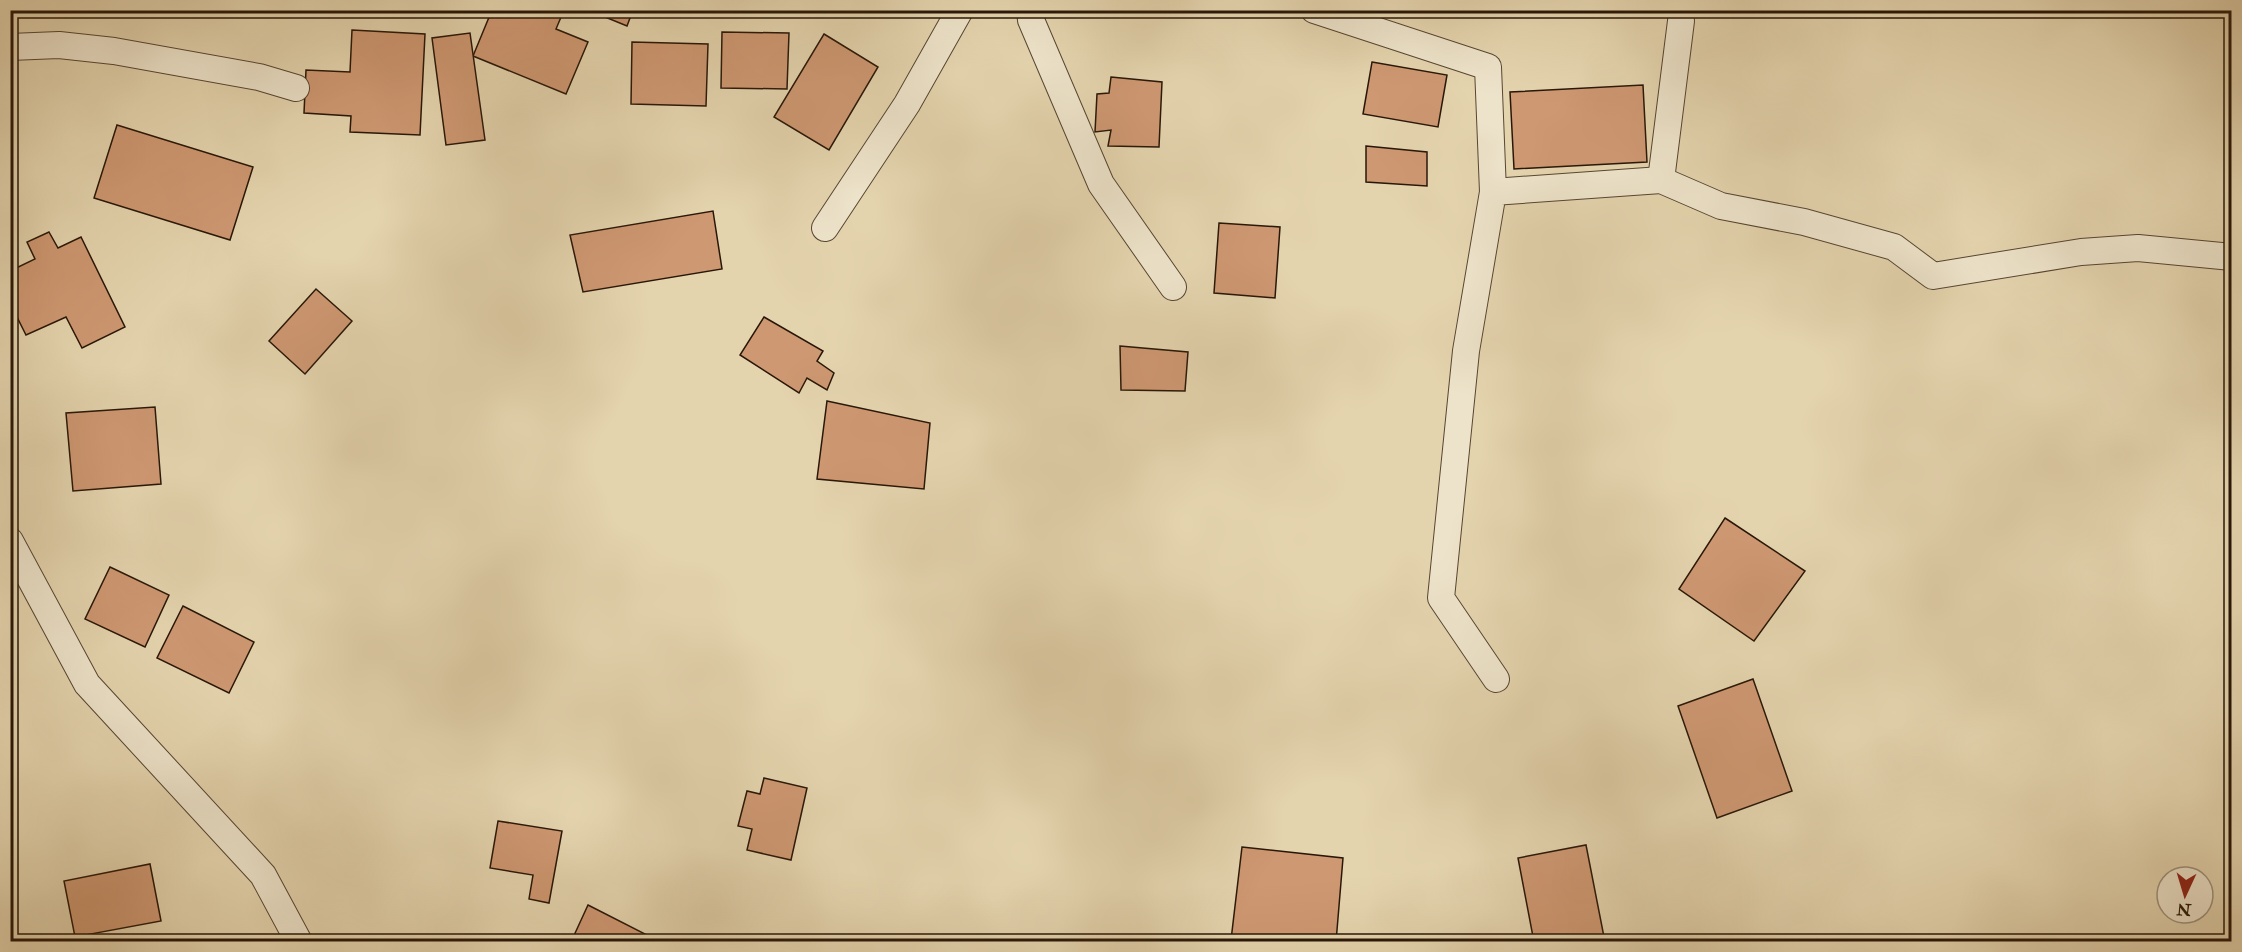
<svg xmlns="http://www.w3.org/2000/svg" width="2242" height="952" viewBox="0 0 2242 952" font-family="'IM FELL Double Pica',serif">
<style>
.building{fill:#ce9872;stroke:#281708;stroke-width:1.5}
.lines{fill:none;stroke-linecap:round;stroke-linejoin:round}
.minor-casing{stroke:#574632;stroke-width:28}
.minor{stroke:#ede3ca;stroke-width:26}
</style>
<rect width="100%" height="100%" fill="#e4d4ae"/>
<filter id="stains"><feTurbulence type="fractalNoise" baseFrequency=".00333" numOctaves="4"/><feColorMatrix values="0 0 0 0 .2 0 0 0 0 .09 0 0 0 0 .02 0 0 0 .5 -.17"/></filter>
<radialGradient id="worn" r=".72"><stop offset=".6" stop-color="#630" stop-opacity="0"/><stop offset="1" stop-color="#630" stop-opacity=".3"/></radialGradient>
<!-- building -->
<g class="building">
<path d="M492,10H564L556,29L588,42L566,94L473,56Z"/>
<path d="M588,10H633L627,26Z"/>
<path d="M352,30L425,34L420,135L350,132L351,116L304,113L306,70L350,72Z"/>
<path d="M722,32L789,33L787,89L721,88Z"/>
<path d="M470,33L485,140L446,145L432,38Z"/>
<path d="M824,34L878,67L829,150L774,117Z"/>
<path d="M632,42L708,44L706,106L631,104Z"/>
<path d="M1372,62L1447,75L1438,127L1363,114Z"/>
<path d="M1111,77L1162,82L1159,147L1108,146L1111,130L1095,132L1097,94L1109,93Z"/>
<path d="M1643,85L1647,162L1514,169L1510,92Z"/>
<path d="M117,125L253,167L230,240L94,198Z"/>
<path d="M1366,146L1427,152V186L1366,182Z"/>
<path d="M713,211L722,269L583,292L570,235Z"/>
<path d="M1219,223L1280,227L1275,298L1214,293Z"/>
<path d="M49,232L58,248L81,237L125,327L82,348L66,317L26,335L10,303V271L35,259L27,242Z"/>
<path d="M316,289L352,321L305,374L269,341Z"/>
<path d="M764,317L823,351L817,361L834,373L827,390L807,378L799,393L740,355Z"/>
<path d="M1120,346L1188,352L1185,391L1121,390Z"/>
<path d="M827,401L930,423L924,489L817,479Z"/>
<path d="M155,407L161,484L73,491L66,413Z"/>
<path d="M1725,518L1805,571L1754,641L1679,589Z"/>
<path d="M110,567L169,595L145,647L85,619Z"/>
<path d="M183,606L254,642L229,693L157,658Z"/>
<path d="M1753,679L1792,791L1717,818L1678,706Z"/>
<path d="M764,778L807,788L791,860L747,850L752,829L738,826L747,791L760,794Z"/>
<path d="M498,821L562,831L549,903L529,899L533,875L490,868Z"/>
<path d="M1586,845L1605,942H1534L1518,858Z"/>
<path d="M1242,847L1343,858L1336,942L1231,940Z"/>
<path d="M150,864L161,921L75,937L64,881Z"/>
<path d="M588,905L651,937L649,942H571Z"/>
</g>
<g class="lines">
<defs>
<g id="minor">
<path d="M1030,10L1031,20L1101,184L1173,287"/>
<path d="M1314,10L1488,67L1493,192"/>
<path d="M10,47L59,45L114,51L259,77L296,88"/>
<path d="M1661,180L1681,21"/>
<path d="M825,228L907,104L960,10"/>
<path d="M10,541L87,684L263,875L299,942"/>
<path d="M1496,679L1441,598L1466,351L1493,192L1661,180L1721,206L1804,222L1894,247L1933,276L2081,252L2138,248L2232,257"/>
</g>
</defs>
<!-- minor casing -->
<use href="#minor" class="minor-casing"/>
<!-- minor -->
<use href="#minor" class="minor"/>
</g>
<!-- margin -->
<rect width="2242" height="952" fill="none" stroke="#e4d4ae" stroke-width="36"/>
<rect x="12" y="12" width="2218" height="928" fill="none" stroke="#281708" stroke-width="3"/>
<rect x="18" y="18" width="2206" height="916" fill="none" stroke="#281708" stroke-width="1.5"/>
<!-- north arrow -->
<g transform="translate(2185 895) rotate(184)"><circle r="28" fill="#ede3ca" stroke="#9e917c" stroke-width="1.5"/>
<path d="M0-4.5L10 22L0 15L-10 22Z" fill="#8f2418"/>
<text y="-9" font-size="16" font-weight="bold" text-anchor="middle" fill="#281708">N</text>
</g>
<rect width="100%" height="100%" filter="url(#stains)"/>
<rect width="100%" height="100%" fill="url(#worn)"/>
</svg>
